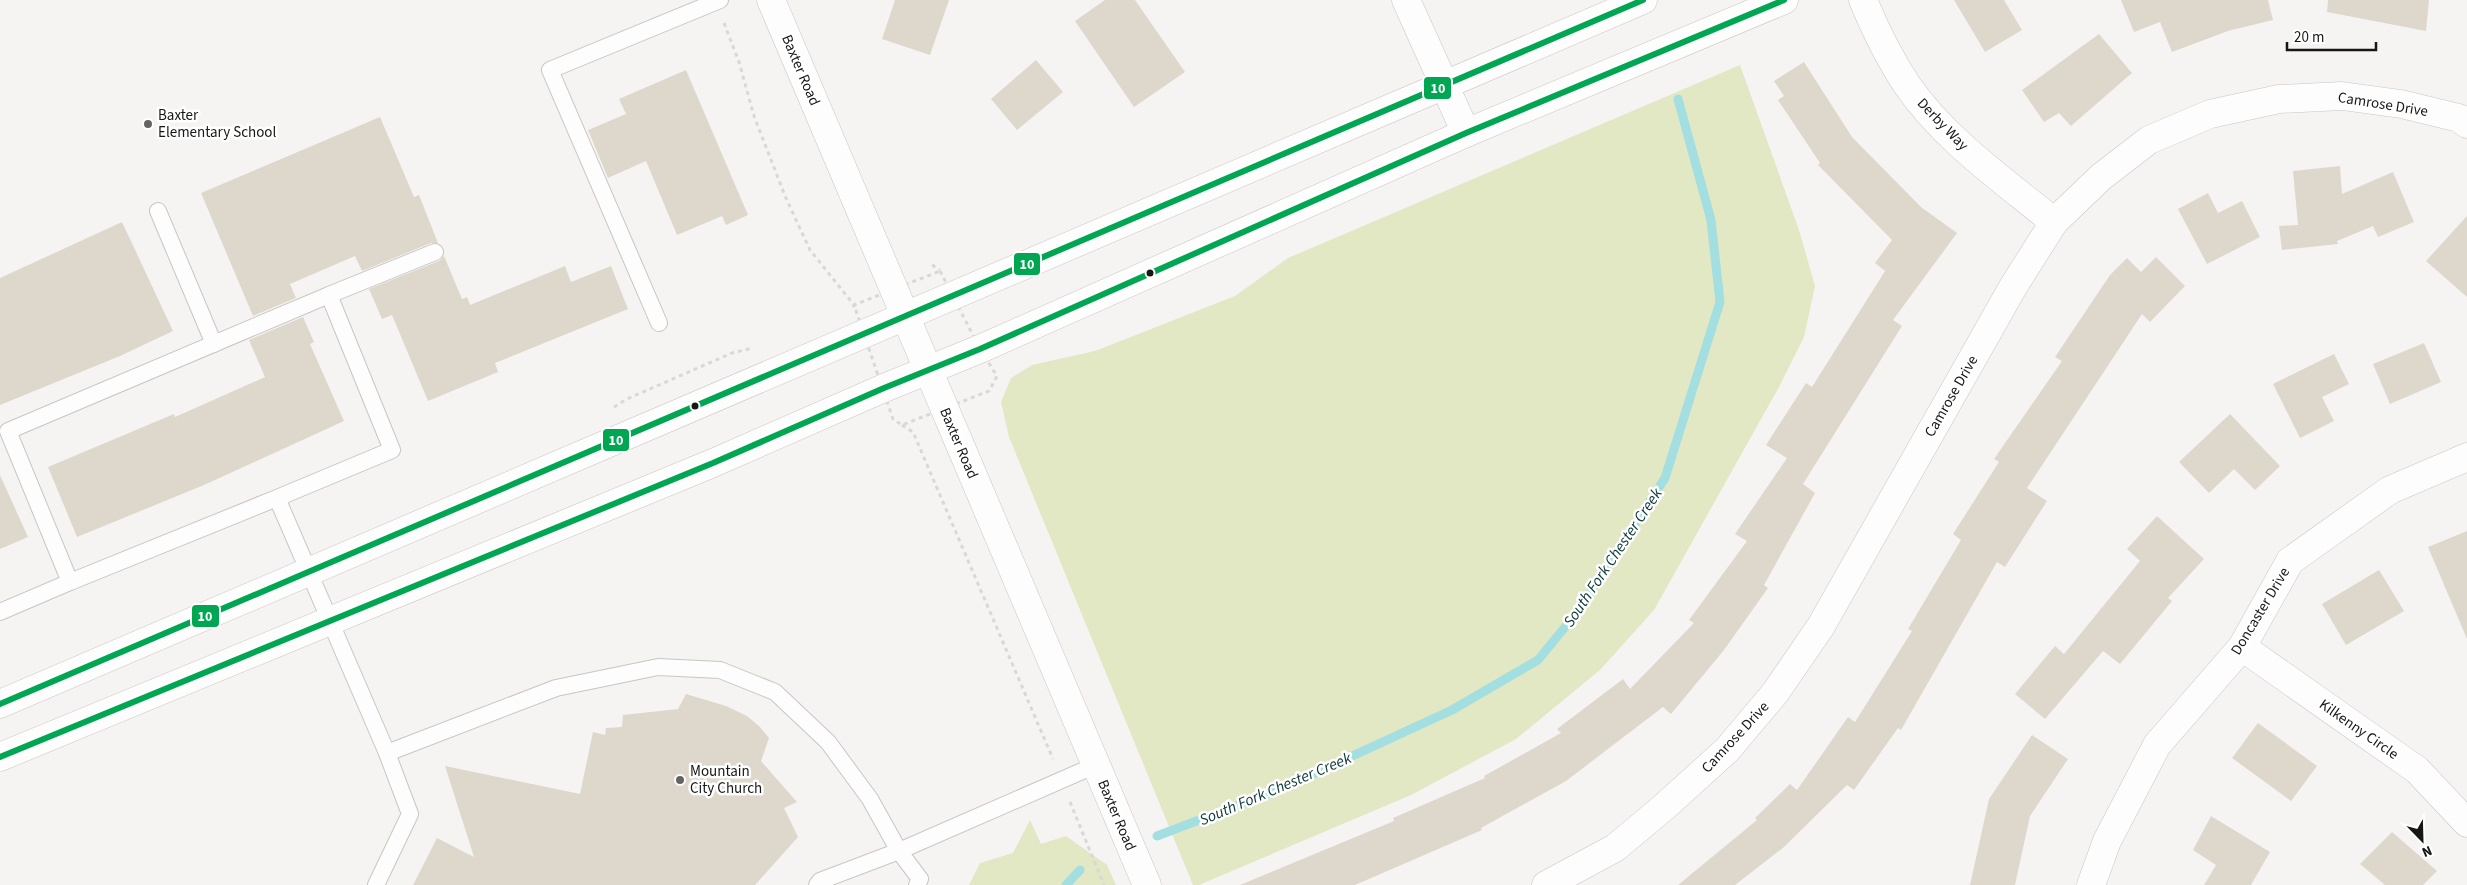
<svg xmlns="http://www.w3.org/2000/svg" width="2467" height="885" viewBox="0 0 2467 885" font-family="'Source Sans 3',sans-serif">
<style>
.green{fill:#e2e7c4}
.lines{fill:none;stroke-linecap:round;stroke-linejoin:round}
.stream{stroke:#a3dfe1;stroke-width:9}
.building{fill:#ded7cc}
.service-casing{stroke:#c7c6c4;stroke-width:18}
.minor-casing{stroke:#c7c6c4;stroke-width:29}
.tertiary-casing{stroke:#c7c6c4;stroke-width:29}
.secondary-casing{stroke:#c7c6c4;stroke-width:29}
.path{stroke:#d8d8d7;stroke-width:3;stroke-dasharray:4 4;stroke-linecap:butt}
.service{stroke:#fefdfd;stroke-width:16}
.minor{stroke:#fefdfd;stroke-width:28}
.tertiary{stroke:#fefdfd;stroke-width:28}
.secondary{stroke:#fefdfd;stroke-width:28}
.bus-1-casing{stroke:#fff;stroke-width:10}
.bus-1{stroke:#00a651;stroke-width:6}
.poi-dot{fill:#656462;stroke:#fff;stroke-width:2}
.bus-dot{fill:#171715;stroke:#fff;stroke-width:2}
.labels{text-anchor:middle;stroke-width:5;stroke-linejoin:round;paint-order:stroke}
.street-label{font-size:15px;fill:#171715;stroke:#fff}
.poi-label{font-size:15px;fill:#171715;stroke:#fff;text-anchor:start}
.water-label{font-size:16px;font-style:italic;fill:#0c3739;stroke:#fff}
.line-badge{stroke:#fff;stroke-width:2}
.badge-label{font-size:14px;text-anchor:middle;font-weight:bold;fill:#fff}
</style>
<rect width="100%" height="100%" fill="#f6f4f2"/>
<!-- green -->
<g class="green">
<path d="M1740,65L1799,230L1815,286L1804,337L1779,387L1654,610L1600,670L1516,739L1411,795L1199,885H1193L1009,437L1001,402L1011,378L1032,365L1095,351L1235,296L1288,258Z"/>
<path d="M1030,820L1041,844L1066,836L1107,865L1116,885H969L980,863L1013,853Z"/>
</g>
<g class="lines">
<!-- stream -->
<g class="stream">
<path d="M1157,836L1283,788L1452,710L1538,660L1579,610L1665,478L1720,302L1711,220L1678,99"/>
<path d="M1066,885L1080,870"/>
</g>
</g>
<!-- building -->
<g class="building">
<path d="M895,0H949L930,55L882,39Z"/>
<path d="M1105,0H1135L1185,72L1134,107L1075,21Z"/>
<path d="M1954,0H2004L2022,30L1985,52Z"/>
<path d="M2121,0H2268L2273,20L2228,31L2172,52L2160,22L2134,32Z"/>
<path d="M2328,0H2429L2426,31L2327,12Z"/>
<path d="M2099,34L2132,73L2071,126L2059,113L2044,122L2022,90Z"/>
<path d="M1036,60L1063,92L1017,130L991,99Z"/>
<path d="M1804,62L1852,137L1921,207L1957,233L1893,320L1902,326L1803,484L1815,493L1764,585L1768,588L1724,650L1671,714L1663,707L1566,781L1481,828L1482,830L1355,885H1240L1394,821L1393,818L1485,778L1484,776L1561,733L1557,729L1623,679L1630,689L1694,623L1689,620L1747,541L1735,534L1787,458L1766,445L1806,383L1812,387L1885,271L1875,263L1892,240L1818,165L1820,163L1778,100L1784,96L1774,81Z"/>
<path d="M686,70L748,215L726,225L722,216L677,235L646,161L608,178L588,130L626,114L619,99Z"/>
<path d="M380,117L414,197L419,195L438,243H431L362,271L355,256L290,284L296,298L253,316L201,193Z"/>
<path d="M2340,166L2342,194L2393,172L2414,222L2378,237L2373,226L2337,241L2338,244L2282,250L2279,226L2298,225L2293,171Z"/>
<path d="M2208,193L2218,213L2242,201L2260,237L2207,264L2178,209Z"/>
<path d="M2467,216V297L2426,261Z"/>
<path d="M122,222L173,331L120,356L0,405V278Z"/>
<path d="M444,256L462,299L467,297L470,305L565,266L571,282L611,266L628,309L495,363L498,372L428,401L392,315L382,319L369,289L439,261Z"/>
<path d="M2156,257L2185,286L2150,322L2142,314L2027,488L2047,501L2005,567L1997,562L1901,730L1898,728L1854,790L1847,785L1784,847L1735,885H1678L1757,820L1755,818L1790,784L1797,790L1848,717L1855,722L1912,631L1908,629L1961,540L1953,534L1999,462L1994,459L2062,361L2055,357L2110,275L2127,258L2141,272Z"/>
<path d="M303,317L314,342L310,344L344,421L204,485L77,537L48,467L174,414L175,417L265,377L249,340Z"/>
<path d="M2424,343L2441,382L2390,404L2373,364Z"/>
<path d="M2334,354L2349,384L2322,397L2334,421L2300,438L2273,384Z"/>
<path d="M2230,414L2280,466L2255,490L2234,469L2209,493L2179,462Z"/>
<path d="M0,475L28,537L0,549Z"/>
<path d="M2157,516L2204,559L2168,598L2172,601L2120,664L2103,651L2045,719L2015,694L2055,646L2064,654L2140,561L2127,549Z"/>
<path d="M2467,531V639L2428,547Z"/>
<path d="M2379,570L2404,611L2346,645L2322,604Z"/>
<path d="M686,694L726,706L747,716L760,727L769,738L761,761L797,802L784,808L798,837L755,885H413L437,838L474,857L445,766L580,794L593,732L605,735L606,728L622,727L623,715L678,709Z"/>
<path d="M2258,723L2317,766L2291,801L2232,758Z"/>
<path d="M2032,735L2068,759L2030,816L2015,885H1970L1989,799Z"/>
<path d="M2211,816L2270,852L2251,885H2204L2216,865L2193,850Z"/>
<path d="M2392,832L2437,871L2423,885H2385L2360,864Z"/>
</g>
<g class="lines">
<defs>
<g id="service">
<path d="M158,211L214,344"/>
<path d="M329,295L435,252"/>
<path d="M659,323L550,70L720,0"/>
<path d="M277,498L70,582L8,431L329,295L392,450L277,498L387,753L410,814L376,885"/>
<path d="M0,612L70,582"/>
<path d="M387,753L556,688L658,667L720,670L775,692L828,742L870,799L899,851L920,879L917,885"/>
<path d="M817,885L820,881L899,851L1096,765"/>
</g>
<g id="minor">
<path d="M1406,0L1466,133"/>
<path d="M1863,0C1875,29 1889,58 1907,85C1945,140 2003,180 2054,222"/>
<path d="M2242,647L2417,770L2467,823"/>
<path d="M1546,885L1615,848L1664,807L1727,750L1775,693L1821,626L2013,287L2054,222L2101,177L2149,140L2210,114L2279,99L2342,96L2401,104L2459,118L2467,124"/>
<path d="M2091,885L2107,841L2157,745L2242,647L2290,561L2390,490L2467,457"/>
</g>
<path id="tertiary" d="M771,0L1147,885"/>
<g id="secondary">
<path d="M0,704L1643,0"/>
<path d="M0,757L713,463L884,388L980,349L1466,133L1784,0"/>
</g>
</defs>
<!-- service casing -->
<use href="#service" class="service-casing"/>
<!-- minor casing -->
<use href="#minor" class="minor-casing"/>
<!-- tertiary casing -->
<use href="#tertiary" class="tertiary-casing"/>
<!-- secondary casing -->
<use href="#secondary" class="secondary-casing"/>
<!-- path -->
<g class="path">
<path d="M724,23L739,62L754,116L785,196L810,250L854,305L853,308"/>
<path d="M932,265L940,270"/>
<path d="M940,271L980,349L997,376L989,391L902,425L893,419L854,305Z"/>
<path d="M614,407L627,399L732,353L753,348"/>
<path d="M902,425L913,432L1053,759"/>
<path d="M1070,802L1104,885"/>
</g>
<!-- service -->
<use href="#service" class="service"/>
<!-- minor -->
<use href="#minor" class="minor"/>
<!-- tertiary -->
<use href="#tertiary" class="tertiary"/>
<!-- secondary -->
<use href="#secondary" class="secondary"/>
<defs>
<g id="bus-1">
<path d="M0,704L1643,0"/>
<path d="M0,757L713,463L884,388L980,349L1466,133L1784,0"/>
</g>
</defs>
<!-- bus-1 casing -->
<use href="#bus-1" class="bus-1-casing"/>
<!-- bus-1 -->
<use href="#bus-1" class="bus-1"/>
</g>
<!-- markers -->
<g class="poi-dot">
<circle cx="148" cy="124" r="5"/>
<circle cx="680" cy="780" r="5"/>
</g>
<g class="bus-dot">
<circle cx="1150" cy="273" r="4.5"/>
<circle cx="695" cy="406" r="4.5"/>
</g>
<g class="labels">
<!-- street labels -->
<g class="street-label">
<text transform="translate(801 70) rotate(67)" y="5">Baxter Road</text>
<text transform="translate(2383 104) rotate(9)" y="5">Camrose Drive</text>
<text transform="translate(1943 124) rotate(46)" y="5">Derby Way</text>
<text transform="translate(1951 396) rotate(-60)" y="5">Camrose Drive</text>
<text transform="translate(959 443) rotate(67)" y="5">Baxter Road</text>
<text transform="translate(2260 611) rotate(-59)" y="5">Doncaster Drive</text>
<text transform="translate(2359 729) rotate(35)" y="5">Kilkenny Circle</text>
<text transform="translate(1735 737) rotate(-47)" y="5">Camrose Drive</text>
<text transform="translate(1117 815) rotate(67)" y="5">Baxter Road</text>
</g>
<!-- poi labels -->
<g class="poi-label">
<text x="158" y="120">Baxter<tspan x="158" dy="17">Elementary School</tspan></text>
<text x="690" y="776">Mountain<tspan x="690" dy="17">City Church</tspan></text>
</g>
<!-- water labels -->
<g class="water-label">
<text transform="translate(1612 557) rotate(-56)" y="6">South Fork Chester Creek</text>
<text transform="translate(1275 788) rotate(-23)" y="6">South Fork Chester Creek</text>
</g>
</g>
<g class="line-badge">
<rect x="1423" y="76" width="29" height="24" rx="5" fill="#00a651"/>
<rect x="1013" y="252" width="28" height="24" rx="5" fill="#00a651"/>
<rect x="602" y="428" width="28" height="24" rx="5" fill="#00a651"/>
<rect x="191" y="604" width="29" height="24" rx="5" fill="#00a651"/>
</g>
<g class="badge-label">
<text x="1438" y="93">10</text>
<text x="1027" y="269">10</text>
<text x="616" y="445">10</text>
<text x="205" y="621">10</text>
</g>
<!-- north arrow -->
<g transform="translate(2422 840) rotate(157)" stroke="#ffffff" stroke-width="4" paint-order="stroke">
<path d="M0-4L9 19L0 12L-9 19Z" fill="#171715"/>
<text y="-8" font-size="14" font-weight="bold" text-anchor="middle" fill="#171715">N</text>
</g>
<!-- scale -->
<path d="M2287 42v8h89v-8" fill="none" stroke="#171715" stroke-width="2.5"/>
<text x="2294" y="42" font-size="15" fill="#171715" stroke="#ffffff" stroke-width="4" paint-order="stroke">20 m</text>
</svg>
